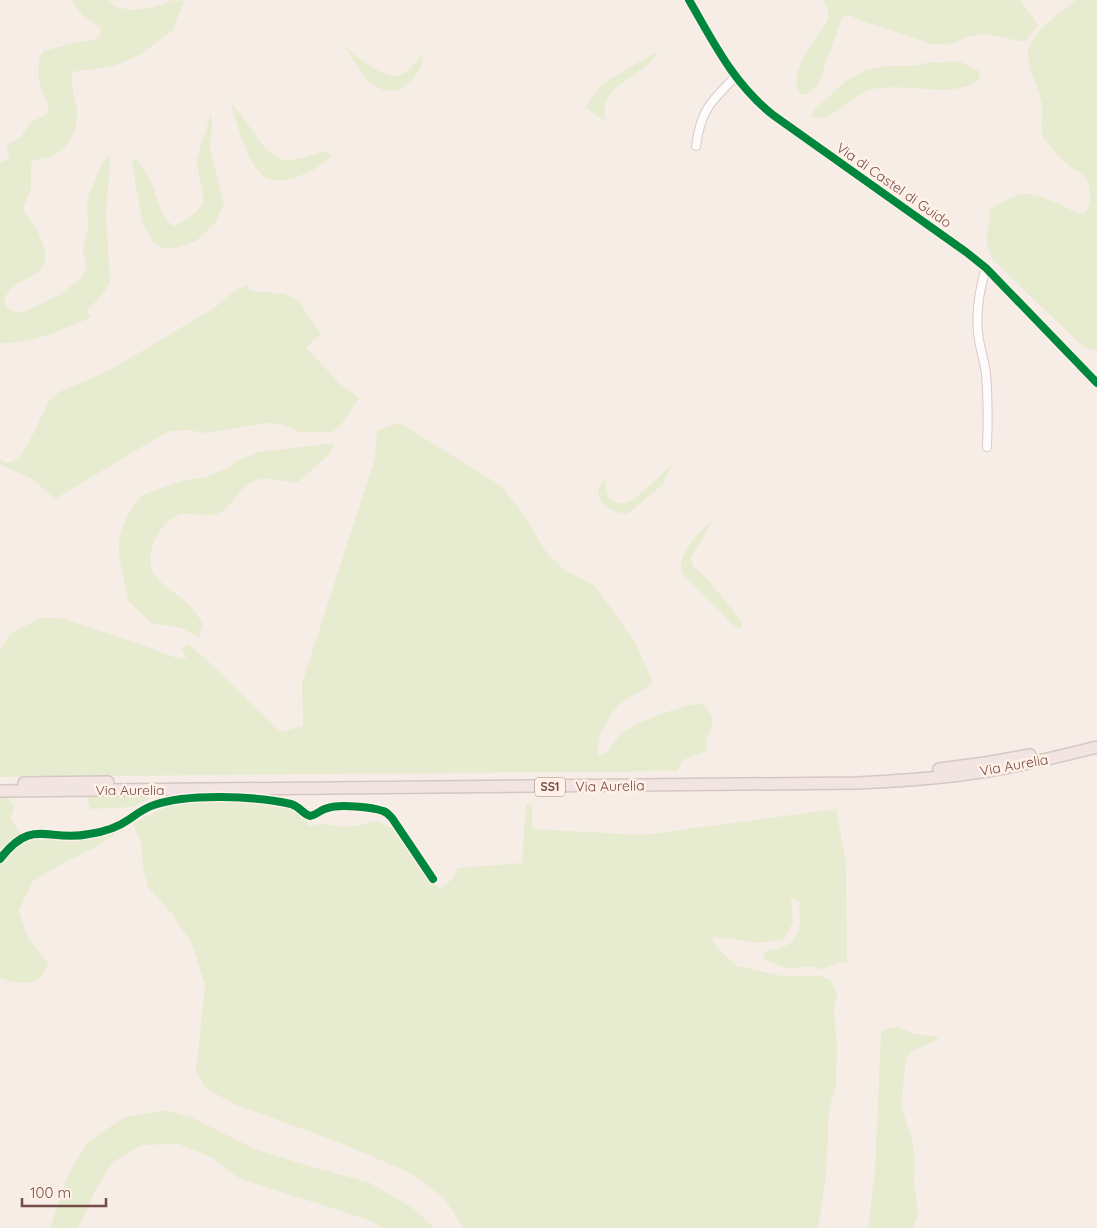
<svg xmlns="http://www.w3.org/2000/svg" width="1097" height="1228" viewBox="0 0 1097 1228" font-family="Quicksand,sans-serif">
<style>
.green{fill:#e7ecd0}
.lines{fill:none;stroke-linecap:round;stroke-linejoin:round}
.minor-casing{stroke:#d8c9c5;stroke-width:10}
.highway-casing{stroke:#d6c7c3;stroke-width:14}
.minor{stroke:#fefcfb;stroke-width:8}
.highway{stroke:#f1e4e2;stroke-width:11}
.cycleway-casing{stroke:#fff1e8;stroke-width:11}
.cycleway{stroke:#00873e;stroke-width:8}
.labels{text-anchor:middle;stroke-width:5;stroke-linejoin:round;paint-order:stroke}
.shield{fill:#fff1e8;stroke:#9f7e77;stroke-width:1}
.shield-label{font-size:12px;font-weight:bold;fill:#764d46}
.street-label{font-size:14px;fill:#764d46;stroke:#fff1e8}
</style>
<rect width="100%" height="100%" fill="#f7ede7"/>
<!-- green -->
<g class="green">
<path d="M71,0H108L116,7L131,10L154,7L173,0L184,1L172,31L141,54L114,66L72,72C70,83 74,93 76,104C80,123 73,145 54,155C47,158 38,159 31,162V188L23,209C34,226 60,258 35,274C20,284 16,280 5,297V304L9,310L21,313L60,295L81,278L87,269L83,250L88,229L87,205L89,194L102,163L109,155L110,166L106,215L110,282L105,291L86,312L92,317C63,329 32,345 0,343V163L9,158L7,145L21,137L30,122L46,115L49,106C40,88 33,70 43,51L78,42L95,40L101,34L99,26C87,20 78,11 71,0Z"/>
<path d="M823,0H1021C1025,10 1035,16 1038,26L1024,42L987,34L968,37L948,45L932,44L859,20L850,15L842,18L818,85L807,94H800C788,75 809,49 819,33C822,29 826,24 828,19C830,12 826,6 823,0Z"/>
<path d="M1076,0H1097V348C1089,352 1084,347 1078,342L992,259C989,251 986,243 987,234C987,223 992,223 988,211C997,204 1011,196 1023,194C1038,192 1064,207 1078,213L1084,214C1093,205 1092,184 1083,175C1080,172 1076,171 1073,169C1064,162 1050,148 1044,139C1039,130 1043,115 1042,105C1039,84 1021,62 1031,42C1039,27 1063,11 1076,0Z"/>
<path d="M343,45C355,55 384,80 400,75C409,71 416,62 423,54L421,68L410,82L398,91L383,90L368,82Z"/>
<path d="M658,51C642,81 596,83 606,122L585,107L602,84Z"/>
<path d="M950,61L961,62L979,71L980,79C953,102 900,79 867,91C848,98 834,122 812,117V114L813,111L846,81L864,71L886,66H914L930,62L937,63Z"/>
<path d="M230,103C250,118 263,162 290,160C302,159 314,154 325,151L332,155C321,167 314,169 300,176C290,180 273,184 263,176C247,164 237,122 230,103Z"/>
<path d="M211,114L212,122L210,149L224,205L215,223L196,241L176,248H162L152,241L142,221L132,163L134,159L138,160C143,168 148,176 152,184C159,200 159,217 174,226L189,218L203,204V194L196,160Z"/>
<path d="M247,285L250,291L284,294L298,300L321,334L306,347L339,383L359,398L341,425L332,432H300L280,424L269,423L203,433L189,430L171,431L152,441L55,499L32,479L0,464V459L7,463L19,458L32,436L49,401L59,392L110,370L214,308L236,290Z"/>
<path d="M400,423L501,486L524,515L548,555L565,570L595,586L635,642L653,682C645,692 633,693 624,701C611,711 593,739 599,756C610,752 613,742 621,734C636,721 681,706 701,703C726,724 701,731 707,751L683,760L677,771L0,777V649L10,634L24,626L41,618H61L131,641L177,658L186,659L181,648L188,644C221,671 249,703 281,732L303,726L302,683L375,458L377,430Z"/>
<path d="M334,443L331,453L298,482C284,484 270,475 257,480C238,486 233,508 217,514C204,519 190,509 176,516C165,522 159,531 154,542C142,575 161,582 183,599C191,605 197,615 203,623L199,637L181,628L151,623L128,601L119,554V540L124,522L135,503L142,495L185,480L206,477L226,469L238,460L259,452Z"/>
<path d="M672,464L663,484L628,514C610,514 587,497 604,480L606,482C605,488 607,496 612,500C615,503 623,504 627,503C637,499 663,472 672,464Z"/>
<path d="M714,519L691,557L693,566L709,581L742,622V627L737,629L683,574C674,554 701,531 714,519Z"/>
<path d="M87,797H152L133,807L90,809Z"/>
<path d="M0,798H8L15,806L11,818L18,831L26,838L77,835L100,829L122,821L125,828L90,850L60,865L32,882L19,911L27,937L48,963C40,990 21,984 0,978Z"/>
<path d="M239,800L294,807L307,818L308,826L320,824L350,827L377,821L398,831L425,875L440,889L451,880L458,868L522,863L526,804H532V829L643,835L836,809L846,862L847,962H839L820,970C811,963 800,969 789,968C780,967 770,962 762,958L766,951C800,945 802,934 799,902L791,898L793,923L783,939L759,943L733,939L711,938L717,948L737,966L783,976H820L831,980L837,993L834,1011L837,1046L836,1083L829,1110L826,1177L818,1228H464L443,1197L410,1173L336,1141L236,1105L205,1088L196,1071L205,985L192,944L172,914L148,887L143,868L141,843L133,823L174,803Z"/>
<path d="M898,1027C912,1034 924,1036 939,1037L935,1041L910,1052L906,1059L901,1105L912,1140L915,1157L914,1182L918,1214L914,1228H868L875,1170L881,1032L887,1029Z"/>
<path d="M164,1110L193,1118L255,1149L312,1167L368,1182L413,1208L434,1228H383L369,1220L238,1178L213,1158L179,1144L142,1145L113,1162L96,1189L78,1228H50L67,1177L87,1143L123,1118Z"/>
</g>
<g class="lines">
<defs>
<g id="minor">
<path d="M689,0C714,43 733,83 773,115L966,252L986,268L1097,383"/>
<path d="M696,146C701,109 711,102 735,77"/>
<path d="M986,268C979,290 975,318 979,340C981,352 985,363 986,374C988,398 988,423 987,447"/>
<path d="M0,859C33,816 48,843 89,834C103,832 117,828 128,820C137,814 144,808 154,805C188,793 256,796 291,804C299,806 303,814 310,816C317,815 321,809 328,808C339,804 372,807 383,811C387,812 389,815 392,818L433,879"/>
</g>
<g id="highway">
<path d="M939,769L985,763L1030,755"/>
<path d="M24,783L108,782"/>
<path d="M0,791L857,783C900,781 944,778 988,771C1024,765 1061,756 1097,747"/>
</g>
</defs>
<!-- minor casing -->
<use href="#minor" class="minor-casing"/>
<!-- highway casing -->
<use href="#highway" class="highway-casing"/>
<!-- minor -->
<use href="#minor" class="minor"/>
<!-- highway -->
<use href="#highway" class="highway"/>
<defs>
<g id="cycleway">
<path d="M689,0C714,43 733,83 773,115L966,252L986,268L1097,383"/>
<path d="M0,859C33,816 48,843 89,834C103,832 117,828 128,820C137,814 144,808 154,805C188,793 256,796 291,804C299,806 303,814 310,816C317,815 321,809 328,808C339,804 372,807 383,811C387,812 389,815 392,818L433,879"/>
</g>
</defs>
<!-- cycleway casing -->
<use href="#cycleway" class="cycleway-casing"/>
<!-- cycleway -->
<use href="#cycleway" class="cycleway"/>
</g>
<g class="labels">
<!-- shield labels -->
<rect class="shield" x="535" y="777.5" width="30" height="19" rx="4"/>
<g class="shield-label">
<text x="550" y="791">SS1</text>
</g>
<!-- street labels -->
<g class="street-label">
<text transform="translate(894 185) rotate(35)" y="5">Via di Castel di Guido</text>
<text transform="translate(1014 765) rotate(-10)" y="5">Via Aurelia</text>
<text transform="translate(610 786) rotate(-1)" y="5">Via Aurelia</text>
<text x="130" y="795">Via Aurelia</text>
</g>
</g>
<!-- scale -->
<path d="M22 1198v8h84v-8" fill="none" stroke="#764d46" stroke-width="2.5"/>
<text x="30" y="1198" font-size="15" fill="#764d46" stroke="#fff1e8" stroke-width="4" paint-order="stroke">100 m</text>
</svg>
